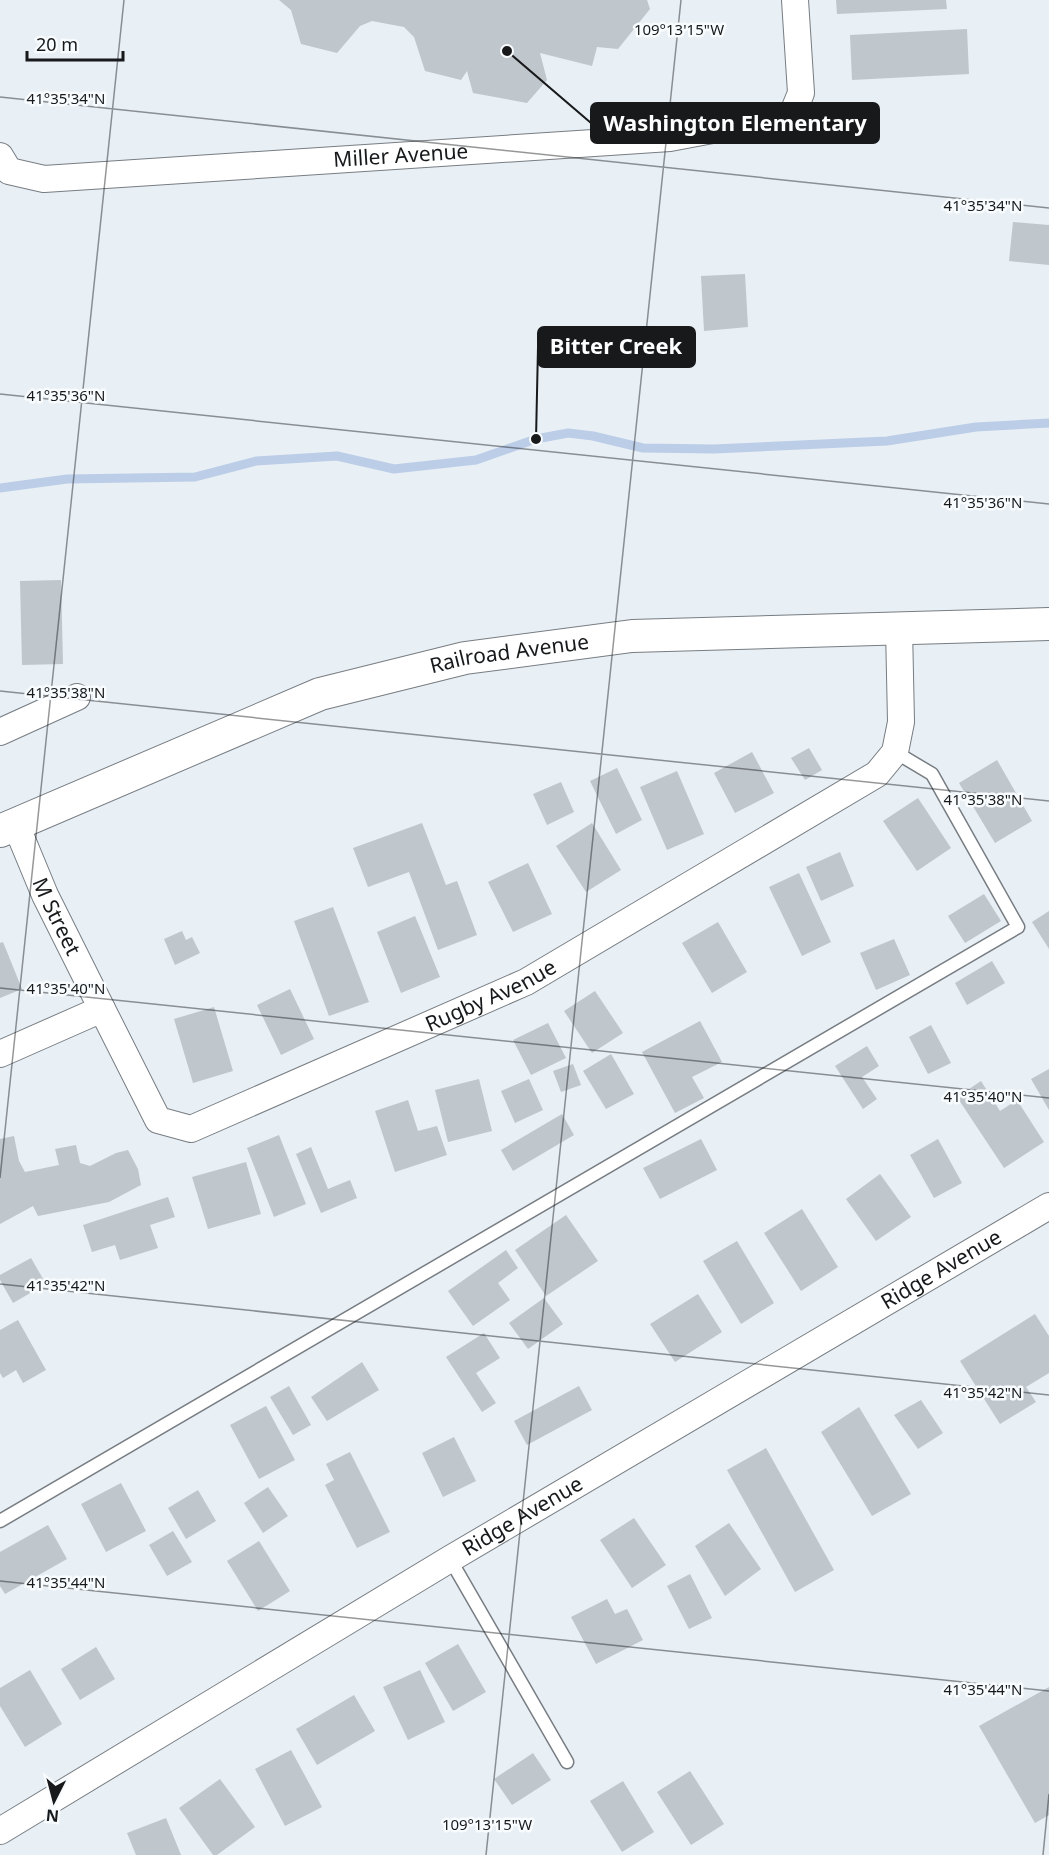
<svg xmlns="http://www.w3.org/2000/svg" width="1049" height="1855" viewBox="0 0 1049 1855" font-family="'Noto Sans',sans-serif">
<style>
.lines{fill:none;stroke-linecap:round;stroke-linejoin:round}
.stream{stroke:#bccde7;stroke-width:9}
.building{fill:#bfc6cc}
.service-casing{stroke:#777d82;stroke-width:15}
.minor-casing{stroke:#777d82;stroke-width:28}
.tertiary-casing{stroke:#777d82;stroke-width:34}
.service{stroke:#fff;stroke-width:12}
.minor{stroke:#fff;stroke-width:26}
.tertiary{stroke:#fff;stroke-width:32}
.ticks{fill:none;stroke:#17191b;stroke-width:1.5;stroke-opacity:0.45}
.labels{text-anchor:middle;stroke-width:5;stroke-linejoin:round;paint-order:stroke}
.street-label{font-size:21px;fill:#17191b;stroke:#f9fcfe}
.ticks-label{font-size:15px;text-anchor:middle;fill:#17191b;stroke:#f9fcfe;stroke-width:5;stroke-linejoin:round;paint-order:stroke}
.leader{fill:none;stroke:#17191b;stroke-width:2}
.callout-dot{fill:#17191b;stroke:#f9fcfe;stroke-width:2}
.callout{fill:#17191b;stroke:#17191b;stroke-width:2}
.callout-label{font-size:22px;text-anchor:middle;font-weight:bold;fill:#fff}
</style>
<rect width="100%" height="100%" fill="#e8eff5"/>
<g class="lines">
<!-- stream -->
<path class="stream" d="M0,488L67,479L195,477L256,461L337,456L394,469L476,460L536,439L568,433L593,436L643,448L714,449L887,441L976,427L1049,423"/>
</g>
<!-- building -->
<g class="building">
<path d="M279,0H647L650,9L618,49L597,47L592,66L540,53L547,80L527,103L473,93L467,71L461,80L425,71L414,37L404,27L372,21L360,26L337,53L301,44L291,10Z"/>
<path d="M836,0H946L947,9L837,14Z"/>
<path d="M967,29L969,74L852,80L850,35Z"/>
<path d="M1013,222L1049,225V265L1009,261Z"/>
<path d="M745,274L748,327L704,331L701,276Z"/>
<path d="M61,580L63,664L22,665L20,581Z"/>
<path d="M809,748L822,770L805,780L791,758Z"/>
<path d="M752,752L774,793L735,813L714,773Z"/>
<path d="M997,760L1032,821L995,843L959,783Z"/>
<path d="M617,768L642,820L616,834L590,781Z"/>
<path d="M677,771L704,834L667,850L640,787Z"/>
<path d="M561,782L574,812L547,825L533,794Z"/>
<path d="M918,798L951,848L917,871L883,821Z"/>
<path d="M422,823L446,885L457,881L477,935L438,950L409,872L368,887L353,848Z"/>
<path d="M592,823L621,870L586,892L556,846Z"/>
<path d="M840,852L854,886L821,901L806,867Z"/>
<path d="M528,863L552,914L513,932L488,882Z"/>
<path d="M799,873L831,942L802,956L769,887Z"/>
<path d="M984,894L1001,921L965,943L948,916Z"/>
<path d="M333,907L369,1002L329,1016L294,921Z"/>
<path d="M1049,911V949L1032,922Z"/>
<path d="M415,916L440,977L401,993L377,932Z"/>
<path d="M718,922L747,972L712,993L682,943Z"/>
<path d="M182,931L186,940L192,937L200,953L175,965L164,939Z"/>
<path d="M894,939L910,975L876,990L860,953Z"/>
<path d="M3,942L22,989L0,998V943Z"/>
<path d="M992,961L1005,983L967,1005L955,983Z"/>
<path d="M290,989L314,1039L281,1055L257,1005Z"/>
<path d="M595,991L623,1033L592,1053L564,1011Z"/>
<path d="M214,1007L233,1071L193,1083L174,1019Z"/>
<path d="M700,1021L722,1062L692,1077L704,1098L675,1113L642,1052Z"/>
<path d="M548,1023L566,1058L531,1075L513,1040Z"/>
<path d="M931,1025L951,1063L928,1074L909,1037Z"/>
<path d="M867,1046L879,1066L862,1077L877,1099L863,1109L835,1066Z"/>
<path d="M611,1054L634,1094L606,1109L583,1071Z"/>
<path d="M573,1064L581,1085L561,1092L553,1071Z"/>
<path d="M1049,1069V1110L1031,1079Z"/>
<path d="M479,1079L492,1131L448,1142L435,1090Z"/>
<path d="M529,1079L543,1110L515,1123L501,1091Z"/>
<path d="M981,1081L1000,1111L1017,1100L1044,1142L1004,1168L957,1097Z"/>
<path d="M408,1100L418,1131L437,1126L447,1155L395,1172L375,1111Z"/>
<path d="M562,1114L574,1135L513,1171L501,1150Z"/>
<path d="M279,1135L306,1204L274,1217L247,1148Z"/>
<path d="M14,1136L19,1161L25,1172L59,1165L55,1149L76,1145L80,1163L90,1166L116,1153L128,1150L138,1169L141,1185L109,1202L38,1216L33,1206L0,1224V1139Z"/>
<path d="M701,1139L717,1170L660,1199L643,1168Z"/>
<path d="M938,1139L962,1183L934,1198L910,1155Z"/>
<path d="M311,1147L328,1189L350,1180L357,1198L321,1213L296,1154Z"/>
<path d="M246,1162L261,1214L208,1229L192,1177Z"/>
<path d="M880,1174L911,1217L876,1241L846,1199Z"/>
<path d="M168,1197L175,1217L150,1225L158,1248L120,1260L115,1245L92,1252L83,1225Z"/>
<path d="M802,1209L838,1267L801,1291L764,1233Z"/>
<path d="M566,1215L598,1261L546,1296L515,1250Z"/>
<path d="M737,1241L774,1303L741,1324L703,1261Z"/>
<path d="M506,1250L518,1268L498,1283L510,1300L473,1326L448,1291Z"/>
<path d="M31,1258L46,1284L13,1303L0,1280V1275Z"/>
<path d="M698,1294L722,1332L675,1362L650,1324Z"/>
<path d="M544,1298L563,1324L528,1349L509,1323Z"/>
<path d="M1035,1314L1049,1336V1373L1026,1387L1036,1402L1000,1424L960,1361Z"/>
<path d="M18,1320L46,1370L23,1383L16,1370L3,1378L0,1373V1330Z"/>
<path d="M484,1333L500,1358L476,1373L496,1403L482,1412L446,1357Z"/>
<path d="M362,1362L379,1390L327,1421L311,1397Z"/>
<path d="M289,1386L311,1425L293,1435L270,1397Z"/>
<path d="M579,1386L592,1410L527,1445L514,1421Z"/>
<path d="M921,1400L943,1433L918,1449L894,1415Z"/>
<path d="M266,1406L295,1460L259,1479L230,1425Z"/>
<path d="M859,1407L911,1494L872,1516L821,1432Z"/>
<path d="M454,1437L476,1481L443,1497L422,1453Z"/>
<path d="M766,1448L834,1570L795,1592L727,1470Z"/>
<path d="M350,1452L390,1532L357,1548L325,1485L334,1480L326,1464Z"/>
<path d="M121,1483L146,1531L106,1552L81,1504Z"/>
<path d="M268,1487L288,1516L263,1533L244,1503Z"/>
<path d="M198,1490L216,1521L186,1539L168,1508Z"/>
<path d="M634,1518L666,1565L632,1588L600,1540Z"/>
<path d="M729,1523L761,1569L725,1596L695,1546Z"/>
<path d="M48,1525L67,1559L5,1594L0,1586V1552Z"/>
<path d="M173,1531L192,1562L167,1576L149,1545Z"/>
<path d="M259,1541L290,1591L258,1611L227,1561Z"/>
<path d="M690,1574L712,1618L689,1629L667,1586Z"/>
<path d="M607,1599L615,1614L627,1609L643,1640L596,1664L571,1617Z"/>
<path d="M458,1644L486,1692L453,1711L425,1663Z"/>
<path d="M96,1647L115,1679L80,1700L61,1669Z"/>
<path d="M30,1670L62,1724L25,1747L0,1706V1688Z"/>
<path d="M420,1670L445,1722L408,1740L383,1687Z"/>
<path d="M1049,1687V1815L1035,1823L979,1726Z"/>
<path d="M354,1695L375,1731L317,1765L296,1729Z"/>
<path d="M291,1750L322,1807L285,1826L255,1769Z"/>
<path d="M533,1753L551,1780L512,1805L494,1779Z"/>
<path d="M690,1771L724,1824L691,1845L657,1792Z"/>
<path d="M220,1779L255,1827L217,1855H213L179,1808Z"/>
<path d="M623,1781L654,1832L622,1852L590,1801Z"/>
<path d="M166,1818L181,1855H136L127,1833Z"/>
</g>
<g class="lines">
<defs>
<g id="service">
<path d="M0,1521L1018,927L932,774L895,752"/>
<path d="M450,1559L567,1762"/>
</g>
<g id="minor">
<path id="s1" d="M0,156L9,171L44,179L670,138L792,115L801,93L795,0"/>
<path d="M0,732L77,697"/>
<path id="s2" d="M16,825L45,895L102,1009"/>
<path id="s3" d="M0,1054L102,1009L158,1120L191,1129L526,982L877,774L895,752L901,722L899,628"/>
<path id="s4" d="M0,1831L450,1559L1049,1206"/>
</g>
<g id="tertiary">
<path id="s5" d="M0,831L320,694L465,658L632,636L1049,624"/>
</g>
</defs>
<!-- service casing -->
<use href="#service" class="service-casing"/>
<!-- minor casing -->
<use href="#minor" class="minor-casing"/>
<!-- tertiary casing -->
<use href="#tertiary" class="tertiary-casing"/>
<!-- service -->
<use href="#service" class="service"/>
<!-- minor -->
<use href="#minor" class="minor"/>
<!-- tertiary -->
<use href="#tertiary" class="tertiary"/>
</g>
<!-- ticks -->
<path class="ticks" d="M0,97L1049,208M0,394L1049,504M0,691L1049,801M0,988L1049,1098M0,1178L124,0M0,1284L1049,1395M0,1581L1049,1691M486,1855L681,0M1043,1855L1049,1794"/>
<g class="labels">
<!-- street labels -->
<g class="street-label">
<text dy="7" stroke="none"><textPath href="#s1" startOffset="411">Miller Avenue</textPath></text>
<text dy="7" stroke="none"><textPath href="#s5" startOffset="542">Railroad Avenue</textPath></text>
<text dy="7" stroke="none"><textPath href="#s2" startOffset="100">M Street</textPath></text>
<text dy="7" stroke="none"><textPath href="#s3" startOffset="598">Rugby Avenue</textPath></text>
<text dy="7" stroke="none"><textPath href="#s4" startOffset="1096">Ridge Avenue</textPath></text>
<text dy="7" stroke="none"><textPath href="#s4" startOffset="610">Ridge Avenue</textPath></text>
</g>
</g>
<g class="ticks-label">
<text x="679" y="35">109°13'15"W</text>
<text x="66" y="104">41°35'34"N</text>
<text x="983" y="211">41°35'34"N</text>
<text x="66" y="401">41°35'36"N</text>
<text x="983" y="508">41°35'36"N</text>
<text x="66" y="698">41°35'38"N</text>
<text x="983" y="805">41°35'38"N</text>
<text x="66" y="994">41°35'40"N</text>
<text x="983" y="1102">41°35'40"N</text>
<text x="66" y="1291">41°35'42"N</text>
<text x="983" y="1398">41°35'42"N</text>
<text x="66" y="1588">41°35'44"N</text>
<text x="983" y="1695">41°35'44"N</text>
<text x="487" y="1830">109°13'15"W</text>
</g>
<!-- callouts -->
<path class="leader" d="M507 51L591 123M536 439L538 347"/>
<g class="callout-dot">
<circle cx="507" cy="51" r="6"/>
<circle cx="536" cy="439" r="6"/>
</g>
<g class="callout">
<rect x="591" y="103" width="288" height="40" rx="6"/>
<rect x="538" y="327" width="157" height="40" rx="6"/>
</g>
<g class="callout-label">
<text x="735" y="131">Washington Elementary</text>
<text x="616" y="354">Bitter Creek</text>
</g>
<!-- north arrow -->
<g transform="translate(54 1801) rotate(186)" stroke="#f9fcfe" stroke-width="4.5" paint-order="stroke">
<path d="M0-4.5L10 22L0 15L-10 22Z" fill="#17191b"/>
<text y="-9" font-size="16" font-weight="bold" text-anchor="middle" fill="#17191b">N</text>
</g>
<!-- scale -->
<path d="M27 51v9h96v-9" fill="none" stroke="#17191b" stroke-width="3"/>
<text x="36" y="51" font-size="18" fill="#17191b" stroke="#f9fcfe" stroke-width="4.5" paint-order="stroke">20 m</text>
</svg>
